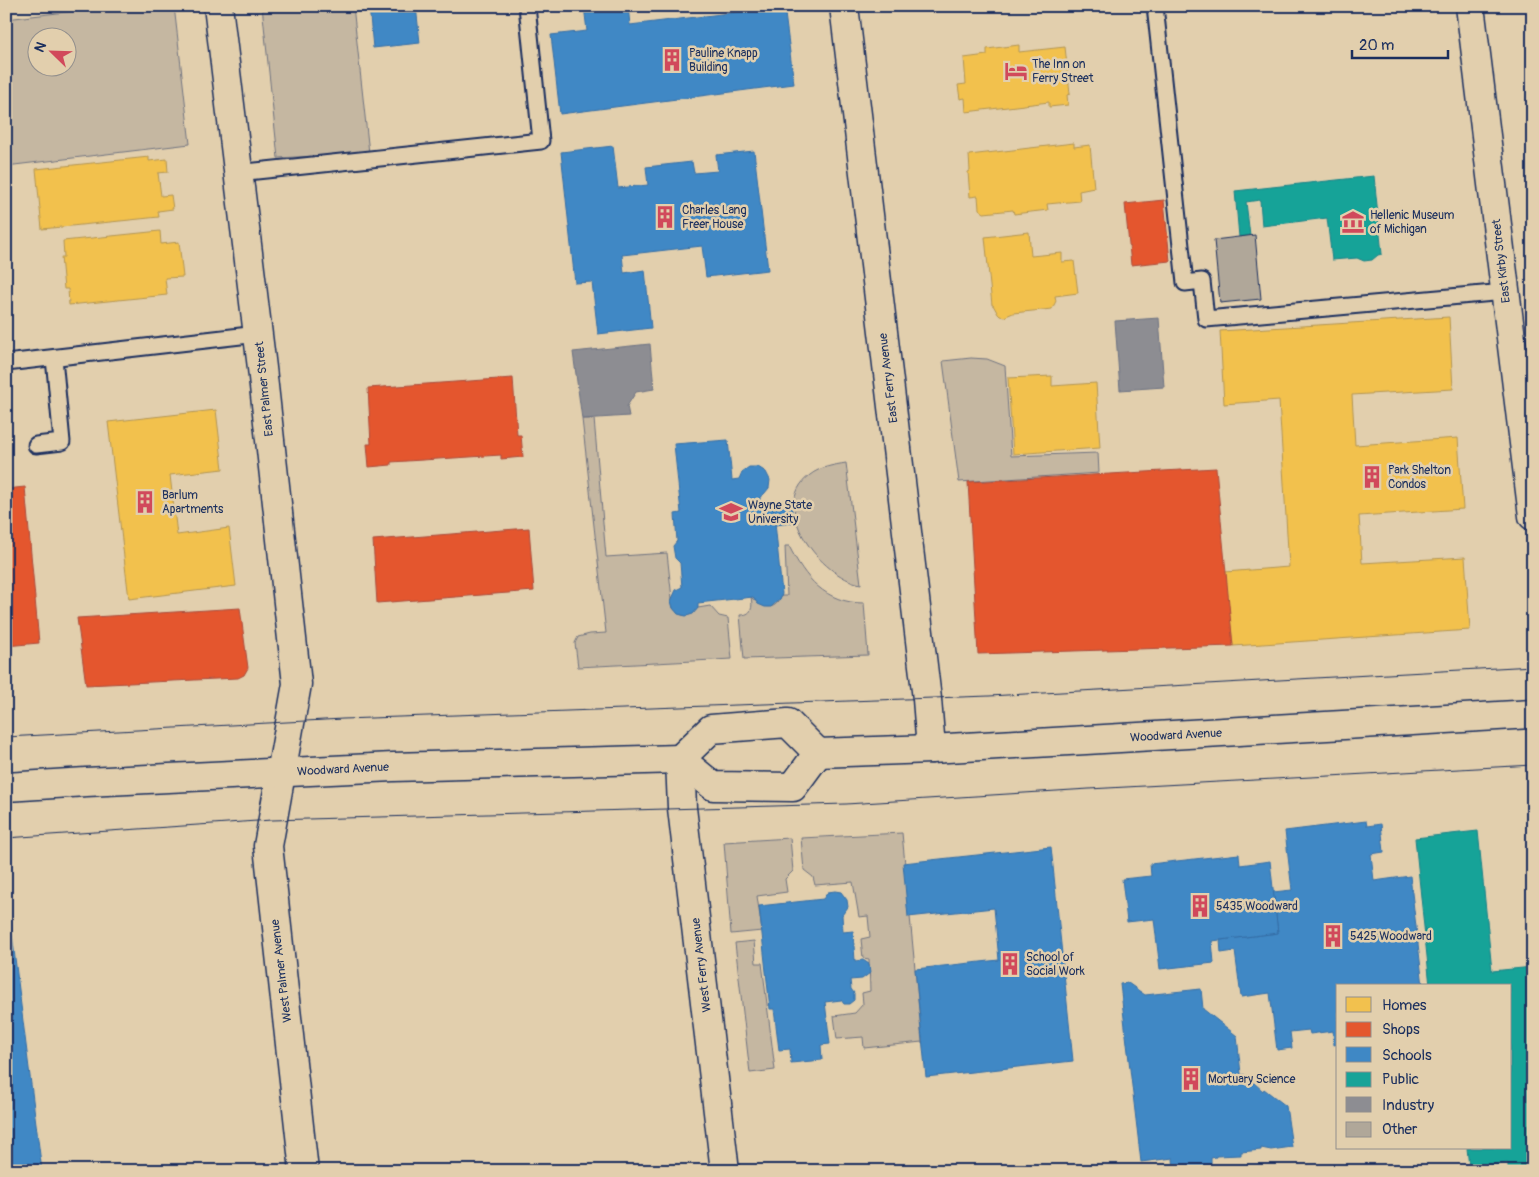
<svg xmlns="http://www.w3.org/2000/svg" width="1539" height="1177" viewBox="0 0 1539 1177" font-family="Pangolin,sans-serif">
<style>
.green{fill:#c5b7a1;stroke:#707380;fill-rule:evenodd}
.homes{fill:#f2c14e;stroke:#b29553}
.shops{fill:#e4572e;stroke:#a84b3c}
.schools{fill:#3f88c5;stroke:#346da6}
.public{fill:#17a398;stroke:#188087}
.industry{fill:#8d8d92;stroke:#6b7182}
.building{fill:#b0a799;stroke:#1b2f5e}
.lines{fill:none;stroke-linecap:round;stroke-linejoin:round}
.lane-casing{stroke:#1b2f5e;stroke-width:19}
.street-casing{stroke:#1b2f5e;stroke-width:31}
.secondary-casing{stroke:#1b2f5e;stroke-width:31}
.primary-casing{stroke:#1b2f5e;stroke-width:31}
.lane{stroke:#e2cfad;stroke-width:15}
.street{stroke:#e2cfad;stroke-width:28}
.secondary{stroke:#e2cfad;stroke-width:28}
.primary{stroke:#e2cfad;stroke-width:28}
.tram{stroke:#1b2f5e;stroke-width:1}
.labels{text-anchor:middle;stroke-width:5;stroke-linejoin:round;paint-order:stroke}
.poi-label{font-size:12px;fill:#1b2f5e;stroke:#e2cfad;text-anchor:start}
.street-label{font-size:12px;fill:#1b2f5e;stroke:#e2cfad}
</style>
<rect width="100%" height="100%" fill="#e2cfad"/>
<filter id="ink" filterUnits="userSpaceOnUse"><feTurbulence type="fractalNoise" baseFrequency=".02" numOctaves="2"/><feDisplacementMap in="SourceGraphic" scale="10" xChannelSelector="R" yChannelSelector="G"/><feConvolveMatrix kernelMatrix="1 2 1 2 8 2 1 2 1" color-interpolation-filters="sRGB"/></filter>
<g filter="url(#ink)">
<!-- green -->
<g class="green">
<path d="M118,6H174L190,144L6,166V19ZM38,38H68V68H38Z"/>
<path d="M262,6H353L369,153L278,158Z"/>
<path d="M971,358L987,359L1005,366L1011,456L1098,453L1099,473L959,482L943,361Z"/>
<path d="M582,419H594L606,557L667,553L673,608C681,618 690,618 698,608L710,606L719,616L728,618L732,659L578,667L575,643L578,637L590,634L606,633Z"/>
<path d="M846,463L861,584C821,577 767,507 810,475C820,467 834,465 846,463Z"/>
<path d="M785,546H789C805,578 825,603 864,603L868,655L744,659L740,615C752,615 753,608 751,597C761,607 775,613 781,596H787Z"/>
<path d="M902,833L922,1042L864,1048L863,1037L837,1039L834,1016L855,1013L863,1004L862,993L870,991L869,959L863,958L861,939L870,937L868,916L859,917L853,882L815,885L813,877L804,870L801,838Z"/>
<path d="M790,838L793,871L785,879L787,892L757,896L762,931L731,934L724,842Z"/>
<path d="M754,941L756,963H762L775,1070L750,1073L735,943Z"/>
</g>
<!-- homes -->
<g class="homes">
<path d="M956,6H972L968,10L962,11Z"/>
<path d="M1019,45V52L1065,47L1070,94L1067,95L1068,105L1049,107V102L966,112L965,98L960,99L958,85L966,84L964,58L987,55V49Z"/>
<path d="M1074,143V147L1090,145L1094,188L1079,191L1080,201L1047,204L1048,210L1014,214L1013,210L984,213L979,209L978,196L970,197L968,172L970,171L969,155Z"/>
<path d="M149,157V161L167,159L168,172L158,173L161,196L171,195L173,209L158,211L159,217L42,229L36,169Z"/>
<path d="M160,231L161,244L179,242L183,277L165,278L167,295L69,305L68,289H64L61,257H64L63,241Z"/>
<path d="M1029,232L1031,256L1062,253V262L1074,261L1078,293L1055,296L1056,301L1052,309L1013,313L1004,317L1000,316L998,314L993,305H992L985,237Z"/>
<path d="M1449,317L1453,389L1352,395L1355,445L1458,438L1463,509L1359,516L1362,563L1465,557L1470,630L1233,646L1225,572L1289,567L1279,400L1224,404L1220,331Z"/>
<path d="M1052,376V386L1096,383L1100,448L1013,454L1008,378Z"/>
<path d="M216,410L223,469L170,475L177,535L229,528L236,586L129,599L108,422Z"/>
</g>
<!-- shops -->
<g class="shops">
<path d="M1164,200L1170,261L1131,265L1125,204Z"/>
<path d="M513,378L517,435H521L523,457L501,459V455L391,462V465L369,467L367,444H371L368,388Z"/>
<path d="M1216,468L1233,646L978,654L968,482Z"/>
<path d="M25,487L39,643L6,646V489Z"/>
<path d="M529,528L534,591L377,603L373,540Z"/>
<path d="M240,608L248,668L244,675L238,678L86,685L77,618Z"/>
</g>
<!-- schools -->
<g class="schools">
<path d="M369,6H416L420,43L373,48Z"/>
<path d="M584,6H628L630,25L746,11L745,6H784L794,84L560,114L551,35L587,31Z"/>
<path d="M613,146L618,188L648,185L646,167L692,162L694,173L718,171L716,155L754,151L768,270L706,277L702,246L622,255L624,273L645,270L651,328L598,334L592,282L575,283L561,152Z"/>
<path d="M728,440L732,480L739,479L742,472L749,467H758L766,472L770,480L769,488L764,494L760,497V505L773,502L782,594L780,599L771,607H765L758,604L753,597L698,603V608L693,614L686,616L678,614L673,608L671,601L676,590L682,587L680,563L675,558L673,546L677,541L675,514L681,513L674,444Z"/>
<path d="M791,500L793,523L775,525L773,502Z"/>
<path d="M1366,821L1367,826L1381,824L1384,852L1371,854L1374,881L1410,876L1423,986H1338V1044L1334,1045L1333,1031L1310,1034L1309,1030L1290,1032L1292,1048L1277,1050L1270,993L1241,997L1235,951L1221,953L1220,940L1278,933L1273,892L1292,890L1285,831Z"/>
<path d="M1051,847L1073,1061L926,1077L915,969L999,960L994,908L908,917L903,863Z"/>
<path d="M1239,854L1240,865L1270,861L1278,933L1212,941L1214,963L1160,969L1154,919L1127,922L1122,879L1151,876L1150,864Z"/>
<path d="M6,887L42,1171H6Z"/>
<path d="M835,891L841,892L847,900L848,907L842,915L843,932L853,931L855,961L863,960L869,964L870,973L862,979L850,980L851,989L854,993V1000L849,1004H844L841,1000L825,1002L830,1044L821,1045L822,1060L791,1063L790,1049L779,1050L774,1009H770L759,906L823,899L828,892Z"/>
<path d="M1128,983L1145,995L1201,989L1203,1009L1237,1036L1241,1074L1245,1075L1263,1091L1264,1089L1286,1106L1292,1147L1271,1150L1261,1148V1150L1241,1152V1155L1216,1156V1157L1211,1158V1171H1174L1173,1158L1141,1162L1120,984Z"/>
</g>
<!-- public -->
<g class="public">
<path d="M1374,176L1382,254L1378,255L1372,260L1364,261L1357,258L1332,260L1327,218L1262,226L1260,200L1246,202L1250,236L1239,237L1235,191Z"/>
<path d="M1478,831L1492,971L1533,967V1171H1508V1163L1469,1167L1467,1148H1510V986H1430L1415,838Z"/>
</g>
<!-- industry -->
<g class="industry">
<path d="M1159,318L1164,387L1120,390L1115,321Z"/>
<path d="M650,344L654,389L636,392L627,406L629,416L582,419L573,352Z"/>
</g>
<!-- building -->
<path class="building" d="M1255,235L1261,299L1220,303L1214,240Z"/>
<g class="lines">
<defs>
<g id="lane">
<path d="M1155,6L1185,283L1202,281L1206,319L1505,292"/>
<path d="M237,173L541,141L527,6"/>
<path d="M6,363L258,334"/>
<path d="M36,445L62,442L54,358"/>
</g>
<g id="street">
<path d="M218,6L262,368L297,684L268,846L304,1171"/>
<path d="M1470,6L1533,516"/>
<path d="M680,759L682,808L725,1171"/>
</g>
<path id="secondary" d="M844,6L927,699L931,749"/>
<g id="primary">
<path d="M680,759L711,729L788,723L818,753L931,749L1533,714"/>
<path d="M6,787L86,782L393,767L680,759L713,786L793,787L818,753"/>
</g>
</defs>
<!-- lane casing -->
<use href="#lane" class="lane-casing"/>
<!-- street casing -->
<use href="#street" class="street-casing"/>
<!-- secondary casing -->
<use href="#secondary" class="secondary-casing"/>
<!-- primary casing -->
<use href="#primary" class="primary-casing"/>
<!-- lane -->
<use href="#lane" class="lane"/>
<!-- street -->
<use href="#street" class="street"/>
<!-- secondary -->
<use href="#secondary" class="secondary"/>
<!-- primary -->
<use href="#primary" class="primary"/>
<!-- tram -->
<g class="tram">
<path d="M6,737L343,719L989,696L1533,666"/>
<path d="M6,838L272,820L846,804L1089,789L1533,765"/>
</g>
</g>
</g>
<!-- icons -->
<defs>
<symbol id="building-bare" viewBox="-9 -9 18 18"><path d="M-4-6H4V6H1V3H-1V6H-4ZM-2.5-4.3h1.7v1.8h-1.7ZM.8-4.3h1.7v1.8H.8ZM-2.5-1h1.7V.8h-1.7ZM.8-1h1.7V.8H.8Z" fill="#d1495b" stroke="#e2cfad" stroke-width="2.5" paint-order="stroke"/></symbol>
<symbol id="hotel-bare" viewBox="-9 -9 18 18"><path d="M-6-4.5h1.5V1H6V5H4.5V3h-9V5H-6ZM-4 0a1.8 1.8 0 1 1 3.6 0ZM.5 0V-2.5h3Q6-2.5 6 0Z" fill="#d1495b" stroke="#e2cfad" stroke-width="2.5" paint-order="stroke"/></symbol>
<symbol id="museum-bare" viewBox="-9 -9 18 18"><path d="M0-6L6-3V-2H-6V-3ZM-5-1h2V3h-2ZM-1-1h2V3h-2ZM3-1h2V3H3ZM-6 4H6V6H-6Z" fill="#d1495b" stroke="#e2cfad" stroke-width="2.5" paint-order="stroke"/></symbol>
<symbol id="university-bare" viewBox="-9 -9 18 18"><path d="M0-5L7-2L0 1L-7-2ZM-4 1L0 2.5L4 1V4Q0 6-4 4Z" fill="#d1495b" stroke="#e2cfad" stroke-width="2.5" paint-order="stroke"/></symbol>
</defs>
<g fill-rule="evenodd">
<use href="#building-bare" x="656" y="44" width="32" height="32"/>
<use href="#hotel-bare" x="1000" y="55" width="32" height="32"/>
<use href="#building-bare" x="649" y="201" width="32" height="32"/>
<use href="#museum-bare" x="1337" y="206" width="32" height="32"/>
<use href="#building-bare" x="1356" y="461" width="32" height="32"/>
<use href="#building-bare" x="129" y="486" width="32" height="32"/>
<use href="#university-bare" x="715" y="496" width="32" height="32"/>
<use href="#building-bare" x="1184" y="890" width="32" height="32"/>
<use href="#building-bare" x="1317" y="920" width="32" height="32"/>
<use href="#building-bare" x="994" y="948" width="32" height="32"/>
<use href="#building-bare" x="1175" y="1063" width="32" height="32"/>
</g>
<g class="labels">
<!-- poi labels -->
<g class="poi-label">
<text x="689" y="57">Pauline Knapp<tspan x="689" dy="14">Building</tspan></text>
<text x="1032" y="68">The Inn on<tspan x="1032" dy="14">Ferry Street</tspan></text>
<text x="682" y="214">Charles Lang<tspan x="682" dy="14">Freer House</tspan></text>
<text x="1370" y="219">Hellenic Museum<tspan x="1370" dy="14">of Michigan</tspan></text>
<text x="1388" y="474">Park Shelton<tspan x="1388" dy="14">Condos</tspan></text>
<text x="162" y="499">Barlum<tspan x="162" dy="14">Apartments</tspan></text>
<text x="748" y="509">Wayne State<tspan x="748" dy="14">University</tspan></text>
<text x="1216" y="910">5435 Woodward</text>
<text x="1350" y="940">5425 Woodward</text>
<text x="1026" y="961">School of<tspan x="1026" dy="14">Social Work</tspan></text>
<text x="1208" y="1083">Mortuary Science</text>
</g>
<!-- street labels -->
<g class="street-label">
<text transform="translate(1501 261) rotate(-97)" y="4">East Kirby Street</text>
<text transform="translate(888 378) rotate(-97)" y="4">East Ferry Avenue</text>
<text transform="translate(264 389) rotate(-96)" y="4">East Palmer Street</text>
<text transform="translate(1176 735) rotate(-3)" y="4">Woodward Avenue</text>
<text transform="translate(343 769) rotate(-3)" y="4">Woodward Avenue</text>
<text transform="translate(701 965) rotate(-97)" y="4">West Ferry Avenue</text>
<text transform="translate(281 971) rotate(-97)" y="4">West Palmer Avenue</text>
</g>
</g>
<!-- margin -->
<rect width="1539" height="1177" fill="none" stroke="#e2cfad" stroke-width="25"/>
<rect x="12" y="12" width="1514" height="1152" fill="none" stroke="#1b2f5e" stroke-width="2" filter="url(#ink)"/>
<!-- legend -->
<rect x="1336" y="984" width="175" height="165" fill="#e2cfad" stroke="#928f8d"/>
<rect x="1346" y="997" width="25" height="15" fill="#f2c14e" stroke="#928f8d"/>
<text x="1382" y="1010" font-size="15" fill="#1b2f5e">Homes</text>
<rect x="1346" y="1022" width="25" height="15" fill="#e4572e" stroke="#928f8d"/>
<text x="1382" y="1034" font-size="15" fill="#1b2f5e">Shops</text>
<rect x="1346" y="1047" width="25" height="15" fill="#3f88c5" stroke="#928f8d"/>
<text x="1382" y="1060" font-size="15" fill="#1b2f5e">Schools</text>
<rect x="1346" y="1072" width="25" height="15" fill="#17a398" stroke="#928f8d"/>
<text x="1382" y="1084" font-size="15" fill="#1b2f5e">Public</text>
<rect x="1346" y="1097" width="25" height="15" fill="#8d8d92" stroke="#928f8d"/>
<text x="1382" y="1110" font-size="15" fill="#1b2f5e">Industry</text>
<rect x="1346" y="1122" width="25" height="15" fill="#b0a799" stroke="#928f8d"/>
<text x="1382" y="1134" font-size="15" fill="#1b2f5e">Other</text>
<!-- north arrow -->
<g transform="translate(52 52) rotate(293)"><circle r="24" fill="#e2cfad" stroke="#928f8d"/>
<path d="M0-4L9 19L0 12L-9 19Z" fill="#d1495b"/>
<text y="-8" font-size="14" font-weight="bold" text-anchor="middle" fill="#1b2f5e">N</text>
</g>
<!-- scale -->
<path d="M1352 50v8h96v-8" fill="none" stroke="#1b2f5e" stroke-width="2.5"/>
<text x="1359" y="50" font-size="15" fill="#1b2f5e" stroke="#e2cfad" stroke-width="4" paint-order="stroke">20 m</text>
</svg>
